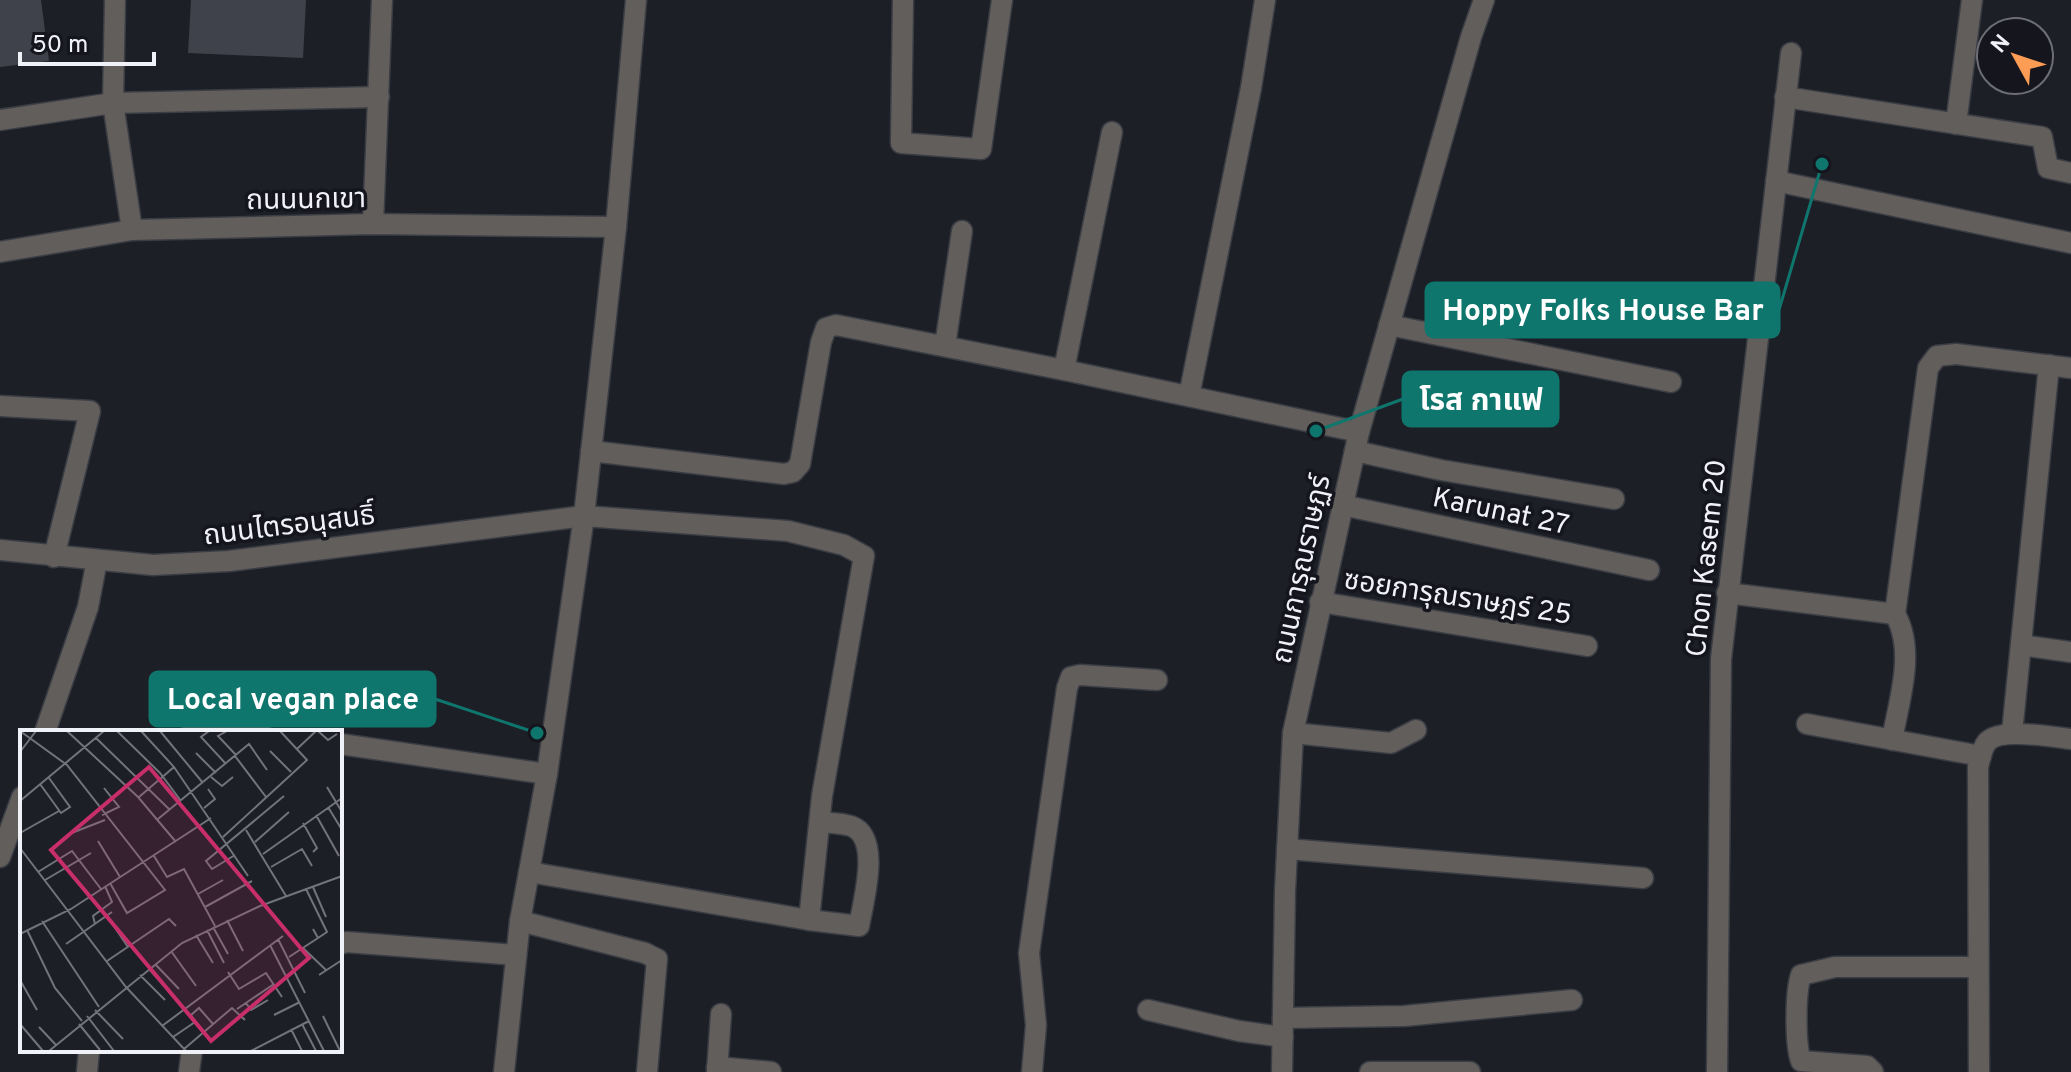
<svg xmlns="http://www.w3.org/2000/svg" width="2071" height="1072" viewBox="0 0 2071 1072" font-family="Overpass,'Noto Sans Thai',sans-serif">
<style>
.building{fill:#40424b}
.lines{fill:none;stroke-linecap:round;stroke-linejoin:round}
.minor-casing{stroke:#3b3d44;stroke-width:23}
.tertiary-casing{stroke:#3b3d44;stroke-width:23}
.minor{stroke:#625e5b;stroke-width:20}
.tertiary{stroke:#625e5b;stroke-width:20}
.labels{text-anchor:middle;stroke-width:7;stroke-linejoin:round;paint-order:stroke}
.street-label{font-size:28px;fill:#f1f2f8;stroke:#14151d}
.inset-road{fill:none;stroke:#72737b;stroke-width:2}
.view{fill:#c72e6b;fill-opacity:0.15;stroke:#c72e6b;stroke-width:4}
.inset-edge{fill:none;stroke:#f1f2f8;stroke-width:4}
.leader{fill:none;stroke:#0f766e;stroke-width:3}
.callout-dot{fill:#0f766e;stroke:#14151d;stroke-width:3}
.callout{fill:#0f766e;stroke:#0f766e;stroke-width:3}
.callout-label{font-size:30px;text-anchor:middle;font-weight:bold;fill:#fff}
</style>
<rect width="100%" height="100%" fill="#1d1f27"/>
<!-- building -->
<g class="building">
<path d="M0,0H41L49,61L0,67Z"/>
<path d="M191,0H306L303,58L188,53Z"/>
</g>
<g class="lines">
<defs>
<g id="minor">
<path d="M115,0L113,103L132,230"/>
<path d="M903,0L901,143L981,149L1002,0"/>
<path d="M1785,97L2042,137L2048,168L2071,173"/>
<path d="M0,120L113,103L379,97"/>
<path d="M1956,124L1972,0"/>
<path d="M1776,181L2071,243"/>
<path d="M373,224L382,0"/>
<path d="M0,252L132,230L373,224L616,227"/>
<path d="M1389,325L1671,382"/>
<path d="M945,346L962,231"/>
<path d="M1064,370L1112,132"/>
<path d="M1189,396L1251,88L1265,0"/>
<path d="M0,406L90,411L54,557"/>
<path d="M591,451L784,474L793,472L800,464L821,342L826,328L836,325L1064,370L1359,432"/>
<path d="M1355,451L1441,470L1614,499"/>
<path d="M1342,505L1649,570"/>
<path d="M0,550L153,565L229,561L584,516L788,531L844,545L864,556L822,796L809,920L529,872"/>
<path d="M1727,593L1895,614L1928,368L1937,356L1956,354L2071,368"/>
<path d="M1320,602L1587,646"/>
<path d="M2021,645L2071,652"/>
<path d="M191,722L261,732"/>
<path d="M1807,724L1981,756"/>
<path d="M45,732L88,607L97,560"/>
<path d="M1293,733L1391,743L1416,730"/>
<path d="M2012,733L2049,365"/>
<path d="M1892,740C1899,700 1916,651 1895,614"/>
<path d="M340,744L547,774"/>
<path d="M1287,849L1643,878"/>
<path d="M0,857L22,797"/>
<path d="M809,920L859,926C863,902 882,837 851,826C842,823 829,823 820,822"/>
<path d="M520,921L645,953L657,959L647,1072"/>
<path d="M340,944L346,942L516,955"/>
<path d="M1148,1010L1239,1031L1283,1037"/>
<path d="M1283,1018L1404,1016L1572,1000"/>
<path d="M717,1067L771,1072"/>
<path d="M87,1072L89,1050"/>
<path d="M189,1072L192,1050"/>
<path d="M717,1072L721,1014"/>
<path d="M1032,1072L1036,1025L1029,953L1067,688L1071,677L1080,675L1157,680"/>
<path d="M1370,1072H1470"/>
<path d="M1717,1072L1721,659L1791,53"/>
<path d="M1873,1072L1867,1066L1801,1061C1795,1044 1795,993 1801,975L1835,967H1976"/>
<path d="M1979,1072L1978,767C1980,759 1982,748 1987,742C2000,727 2052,737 2071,739"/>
</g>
<g id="tertiary">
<path d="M504,1072L520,921L547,774L584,516L616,227L636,0"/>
<path d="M1282,1072L1285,891L1293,733L1359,432L1471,37L1484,0"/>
</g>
</defs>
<!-- minor casing -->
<use href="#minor" class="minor-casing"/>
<!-- tertiary casing -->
<use href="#tertiary" class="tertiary-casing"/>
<!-- minor -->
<use href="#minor" class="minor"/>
<!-- tertiary -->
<use href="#tertiary" class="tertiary"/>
</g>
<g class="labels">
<!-- street labels -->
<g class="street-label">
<text transform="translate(306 198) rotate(-1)" y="10">ถนนนกเขา</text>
<text transform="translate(1501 510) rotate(12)" y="10">Karunat 27</text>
<text transform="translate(289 524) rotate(-7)" y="10">ถนนไตรอนุสนธิ์</text>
<text transform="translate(1705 558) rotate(-84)" y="10">Chon Kasem 20</text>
<text transform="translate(1300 569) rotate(-78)" y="10">ถนนการุณราษฏร์</text>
<text transform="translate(1458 596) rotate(9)" y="10">ซอยการุณราษฎร์ 25</text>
</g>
</g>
<!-- overview -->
<g transform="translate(20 730)">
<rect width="322" height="322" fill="#1d1f27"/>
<path class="inset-road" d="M0,1L47,35L145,160L107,183L90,153M47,1L118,67L156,112M97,1L140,43L161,71M121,1L154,37L228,146M140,1L183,53M189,1L181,7L206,34M207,1L198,6L216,25M298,1L308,10L317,4M76,8L150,80M277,19L296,1M250,21L271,42M0,22L16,1M176,23L196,43M215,26L246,67M191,47L202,56L213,47M20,54L41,83L50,77L29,48M307,57L322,82M119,67L154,37M0,71L84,1M308,77L322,100M184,78L195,69L188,59M82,85L99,77L84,58M296,85L319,126M138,89L229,14L247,40M283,93L297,118L293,122M226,100L266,166M0,103L39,81M49,104L85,90M203,107L287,30L260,1M78,111L100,147M235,112L269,82M0,118L106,257L166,321M243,124L322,68M215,125L192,139L186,131L264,66M134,126L147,147L164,139L195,196M251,137L282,119L292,136M18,142L52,121L81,159M25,150L71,123M293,157L306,187M286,159L307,202L298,208M178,164L203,150M185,177L232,151M87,186L108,217M207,190L223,221M22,191L79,277M75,194L73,186L92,172L85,156M193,197L208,224M7,200L35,258L62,291M187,200L204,233M0,204L51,179L191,88M176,205L193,233M258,209L285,263M46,214L92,182M250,215L304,321M283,218L306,240M151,221L176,256M269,227L298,208L293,199M87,231L149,189L156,196M135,234L159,259M129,239L149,261M208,242L219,259L246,243L262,267M120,245L145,270M299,245L322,230M0,250L17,280M226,273L231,280L248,270M217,279L254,254M75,280L103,309M254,285L280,272M67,286L94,321M303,286L320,321M0,294L23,321M59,294L80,320M282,294L296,321M142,296L263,206M19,297L36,315M271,299L282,321M153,307L175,292L171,285L179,278L193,294M164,319L212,278L225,290M29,321L162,213L240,176L322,146M231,321L289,291"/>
<path class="view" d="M129,37L289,228L191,311L31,120Z"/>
<rect width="322" height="322" class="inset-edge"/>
</g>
<!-- callouts -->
<path class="leader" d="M1822 164L1779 310M1316 431L1403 399M537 733L435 699"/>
<g class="callout-dot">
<circle cx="1822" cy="164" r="8"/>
<circle cx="1316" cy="431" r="8"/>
<circle cx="537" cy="733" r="8"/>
</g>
<g class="callout">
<rect x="1426" y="283" width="353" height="54" rx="8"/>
<rect x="1403" y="372" width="155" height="54" rx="8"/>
<rect x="150" y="672" width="285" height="54" rx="8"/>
</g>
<g class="callout-label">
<text x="1603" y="320">Hoppy Folks House Bar</text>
<text x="1481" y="410">โรส กาแฟ</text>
<text x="293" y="709">Local vegan place</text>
</g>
<!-- north arrow -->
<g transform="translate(2015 56) rotate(310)"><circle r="38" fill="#14151d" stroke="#6c6d75" stroke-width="2"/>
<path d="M0-6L14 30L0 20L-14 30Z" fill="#fd9c55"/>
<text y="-12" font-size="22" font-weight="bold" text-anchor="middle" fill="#f1f2f8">N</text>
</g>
<!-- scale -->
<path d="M20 52v12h134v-12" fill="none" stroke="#f1f2f8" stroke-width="4"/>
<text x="32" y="52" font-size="24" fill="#f1f2f8" stroke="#14151d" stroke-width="6" paint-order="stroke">50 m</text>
</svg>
